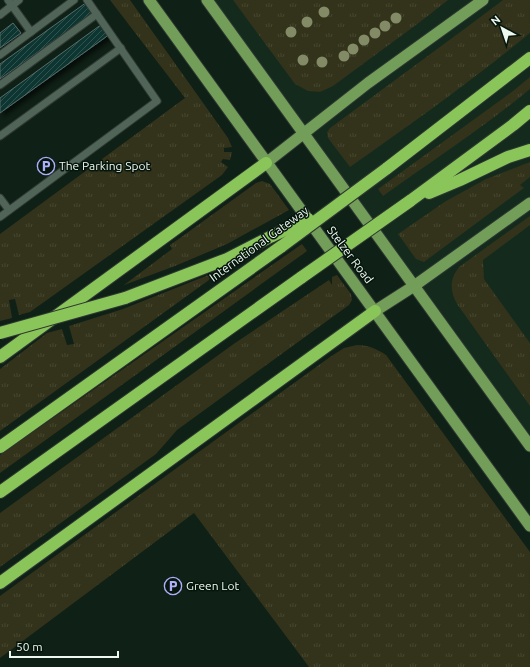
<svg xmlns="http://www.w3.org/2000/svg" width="530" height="667" viewBox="0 0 530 667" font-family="Ubuntu,sans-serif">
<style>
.built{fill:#132a1d}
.grass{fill:url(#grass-tufts)}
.building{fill:url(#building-hatch);stroke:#556d69;filter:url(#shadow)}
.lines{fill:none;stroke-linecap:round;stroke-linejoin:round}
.service-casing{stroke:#2f3933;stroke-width:9}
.primary-casing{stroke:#2f3933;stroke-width:13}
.motorway-casing{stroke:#2f3933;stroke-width:14}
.service{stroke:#516458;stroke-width:7}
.primary{stroke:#739e59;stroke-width:11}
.motorway{stroke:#8ac559;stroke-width:12}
.motorway-bridge-casing{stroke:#2f3933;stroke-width:14;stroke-linecap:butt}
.motorway-bridge{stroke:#8ac559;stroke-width:12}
.tree{fill:#828a66}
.labels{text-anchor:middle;stroke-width:3;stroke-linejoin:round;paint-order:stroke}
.poi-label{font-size:12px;fill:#edf8f1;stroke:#06160d;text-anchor:start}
.street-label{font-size:12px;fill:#edf8f1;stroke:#06160d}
</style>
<defs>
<pattern id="grass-tufts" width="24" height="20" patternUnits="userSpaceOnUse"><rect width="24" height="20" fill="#33321a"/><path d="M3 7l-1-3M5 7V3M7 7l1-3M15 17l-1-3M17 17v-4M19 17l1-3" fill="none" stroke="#474630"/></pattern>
<pattern id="building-hatch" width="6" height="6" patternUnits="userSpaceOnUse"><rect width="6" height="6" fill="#103530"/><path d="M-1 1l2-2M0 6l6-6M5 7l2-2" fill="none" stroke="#33534e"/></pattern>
<filter id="shadow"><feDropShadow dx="3.5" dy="3.5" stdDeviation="2" flood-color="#0009"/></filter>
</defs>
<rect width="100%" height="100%" fill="#0f2016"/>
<!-- built -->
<path class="built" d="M207,0H530V446Z"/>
<!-- grass -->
<g class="grass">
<path d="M110,0H130L228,138L232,147L224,148V152H232L230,160L223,159L221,162L228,167L222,175L30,312L19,315L15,299L9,300L12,318L0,321V234L185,98Z"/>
<path d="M233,0H448L420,22L333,86L320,92L308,91L295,84Z"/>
<path d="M503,0H530V33C472,81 411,124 350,167L328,138L327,132L330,128L467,27Z"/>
<path d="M530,77V89C483,128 432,161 383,196L378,189L513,91Z"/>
<path d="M530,162V177L520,185L524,188L424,262L416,259L398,234L446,201L486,179Z"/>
<path d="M262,181L270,184L289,210L227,244L175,266L124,285L172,249L170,245L180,238L256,183Z"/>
<path d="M530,216V225L483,260L484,279L530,343V406L457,304C450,291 449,280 459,267Z"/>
<path d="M302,244L307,251L0,473V455Z"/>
<path d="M211,274L209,280L0,431V369L47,333L62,329L67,345L74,344L69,326L123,309Z"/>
<path d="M337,275L351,294L352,300L349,305L177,430L156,454L0,567V513L235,343L329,280L332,285V277Z"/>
<path d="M357,345C368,345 377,349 386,355L530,552V667H309L194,513L0,658V596L330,357L344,348Z"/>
</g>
<!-- building -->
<g class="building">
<path d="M87,2L94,12L0,79V64Z"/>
<path d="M13,23L21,33L0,48V33Z"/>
<path d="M102,24L110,34L0,113V98Z"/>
</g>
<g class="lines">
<defs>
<g id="service">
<path d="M8,0L31,32L74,0"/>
<path d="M0,15L19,0"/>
<path d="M0,55L31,32"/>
<path d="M0,85L97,14"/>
<path d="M0,136L121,48"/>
<path d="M0,198L9,210"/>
<path d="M0,217L157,101L87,0"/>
</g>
<g id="primary">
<path d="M149,0C276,175 403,350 530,526"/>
<path d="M207,0L530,446"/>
<path d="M266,163L368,83L483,0"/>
<path d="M375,311L414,286L530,203"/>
</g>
<g id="motorway">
<path d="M386,169L530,58"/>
<path d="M429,193L460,180L508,157L530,150"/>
<path d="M410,201L513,125L530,111"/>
<path d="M125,298L227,259L272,236"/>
<path d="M0,357L266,163"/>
<path d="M0,447L282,246"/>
<path d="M0,492L302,277"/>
<path d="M0,583L375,311"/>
</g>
</defs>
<!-- service casing -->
<use href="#service" class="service-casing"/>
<!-- primary casing -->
<use href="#primary" class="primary-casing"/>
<!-- motorway casing -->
<use href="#motorway" class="motorway-casing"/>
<!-- service -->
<use href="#service" class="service"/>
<!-- primary -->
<use href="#primary" class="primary"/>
<!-- motorway -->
<use href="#motorway" class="motorway"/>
<defs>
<g id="motorway-bridge">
<path d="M272,236L308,219"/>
<path d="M282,246L386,169"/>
<path d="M302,277L410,201"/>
<path d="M0,333L125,298"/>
</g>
</defs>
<!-- motorway-bridge casing -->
<use href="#motorway-bridge" class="motorway-bridge-casing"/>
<!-- motorway-bridge -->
<use href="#motorway-bridge" class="motorway-bridge"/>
</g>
<!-- trees -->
<g class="tree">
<circle cx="324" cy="12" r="5.5"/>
<circle cx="396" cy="18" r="5.5"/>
<circle cx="307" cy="22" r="5.5"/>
<circle cx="385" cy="26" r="5.5"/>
<circle cx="291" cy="32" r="5.5"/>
<circle cx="375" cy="33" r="5.5"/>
<circle cx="364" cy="40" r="5.5"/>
<circle cx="353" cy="49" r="5.5"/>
<circle cx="344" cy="56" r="5.5"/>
<circle cx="303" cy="60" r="5.5"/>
<circle cx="322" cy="62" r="5.5"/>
</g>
<!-- icons -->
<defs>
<symbol id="parking-ring" viewBox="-11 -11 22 22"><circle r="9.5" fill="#06160d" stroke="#afaefa" stroke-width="1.5"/><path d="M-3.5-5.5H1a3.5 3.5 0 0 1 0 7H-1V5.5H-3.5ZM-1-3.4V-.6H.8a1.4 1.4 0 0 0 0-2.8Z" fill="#afaefa"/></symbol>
</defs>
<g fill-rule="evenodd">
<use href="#parking-ring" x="36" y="156" width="20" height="20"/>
<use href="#parking-ring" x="163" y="576" width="20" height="20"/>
</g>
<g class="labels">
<!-- poi labels -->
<g class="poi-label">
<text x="59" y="170">The Parking Spot</text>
<text x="186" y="590">Green Lot</text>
</g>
<!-- street labels -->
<g class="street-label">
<text transform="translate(259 244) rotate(-36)" y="4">International Gateway</text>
<text transform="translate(350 255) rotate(53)" y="4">Stelzer Road</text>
</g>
</g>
<!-- north arrow -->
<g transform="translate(502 28) rotate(320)" stroke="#06160d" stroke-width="3" paint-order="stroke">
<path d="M0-3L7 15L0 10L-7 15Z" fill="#edf8f1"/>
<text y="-6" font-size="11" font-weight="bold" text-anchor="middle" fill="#edf8f1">N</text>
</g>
<!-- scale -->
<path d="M10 651v6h108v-6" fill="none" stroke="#edf8f1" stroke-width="2"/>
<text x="16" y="651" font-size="12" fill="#edf8f1" stroke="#06160d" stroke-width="3" paint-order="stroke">50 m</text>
</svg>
